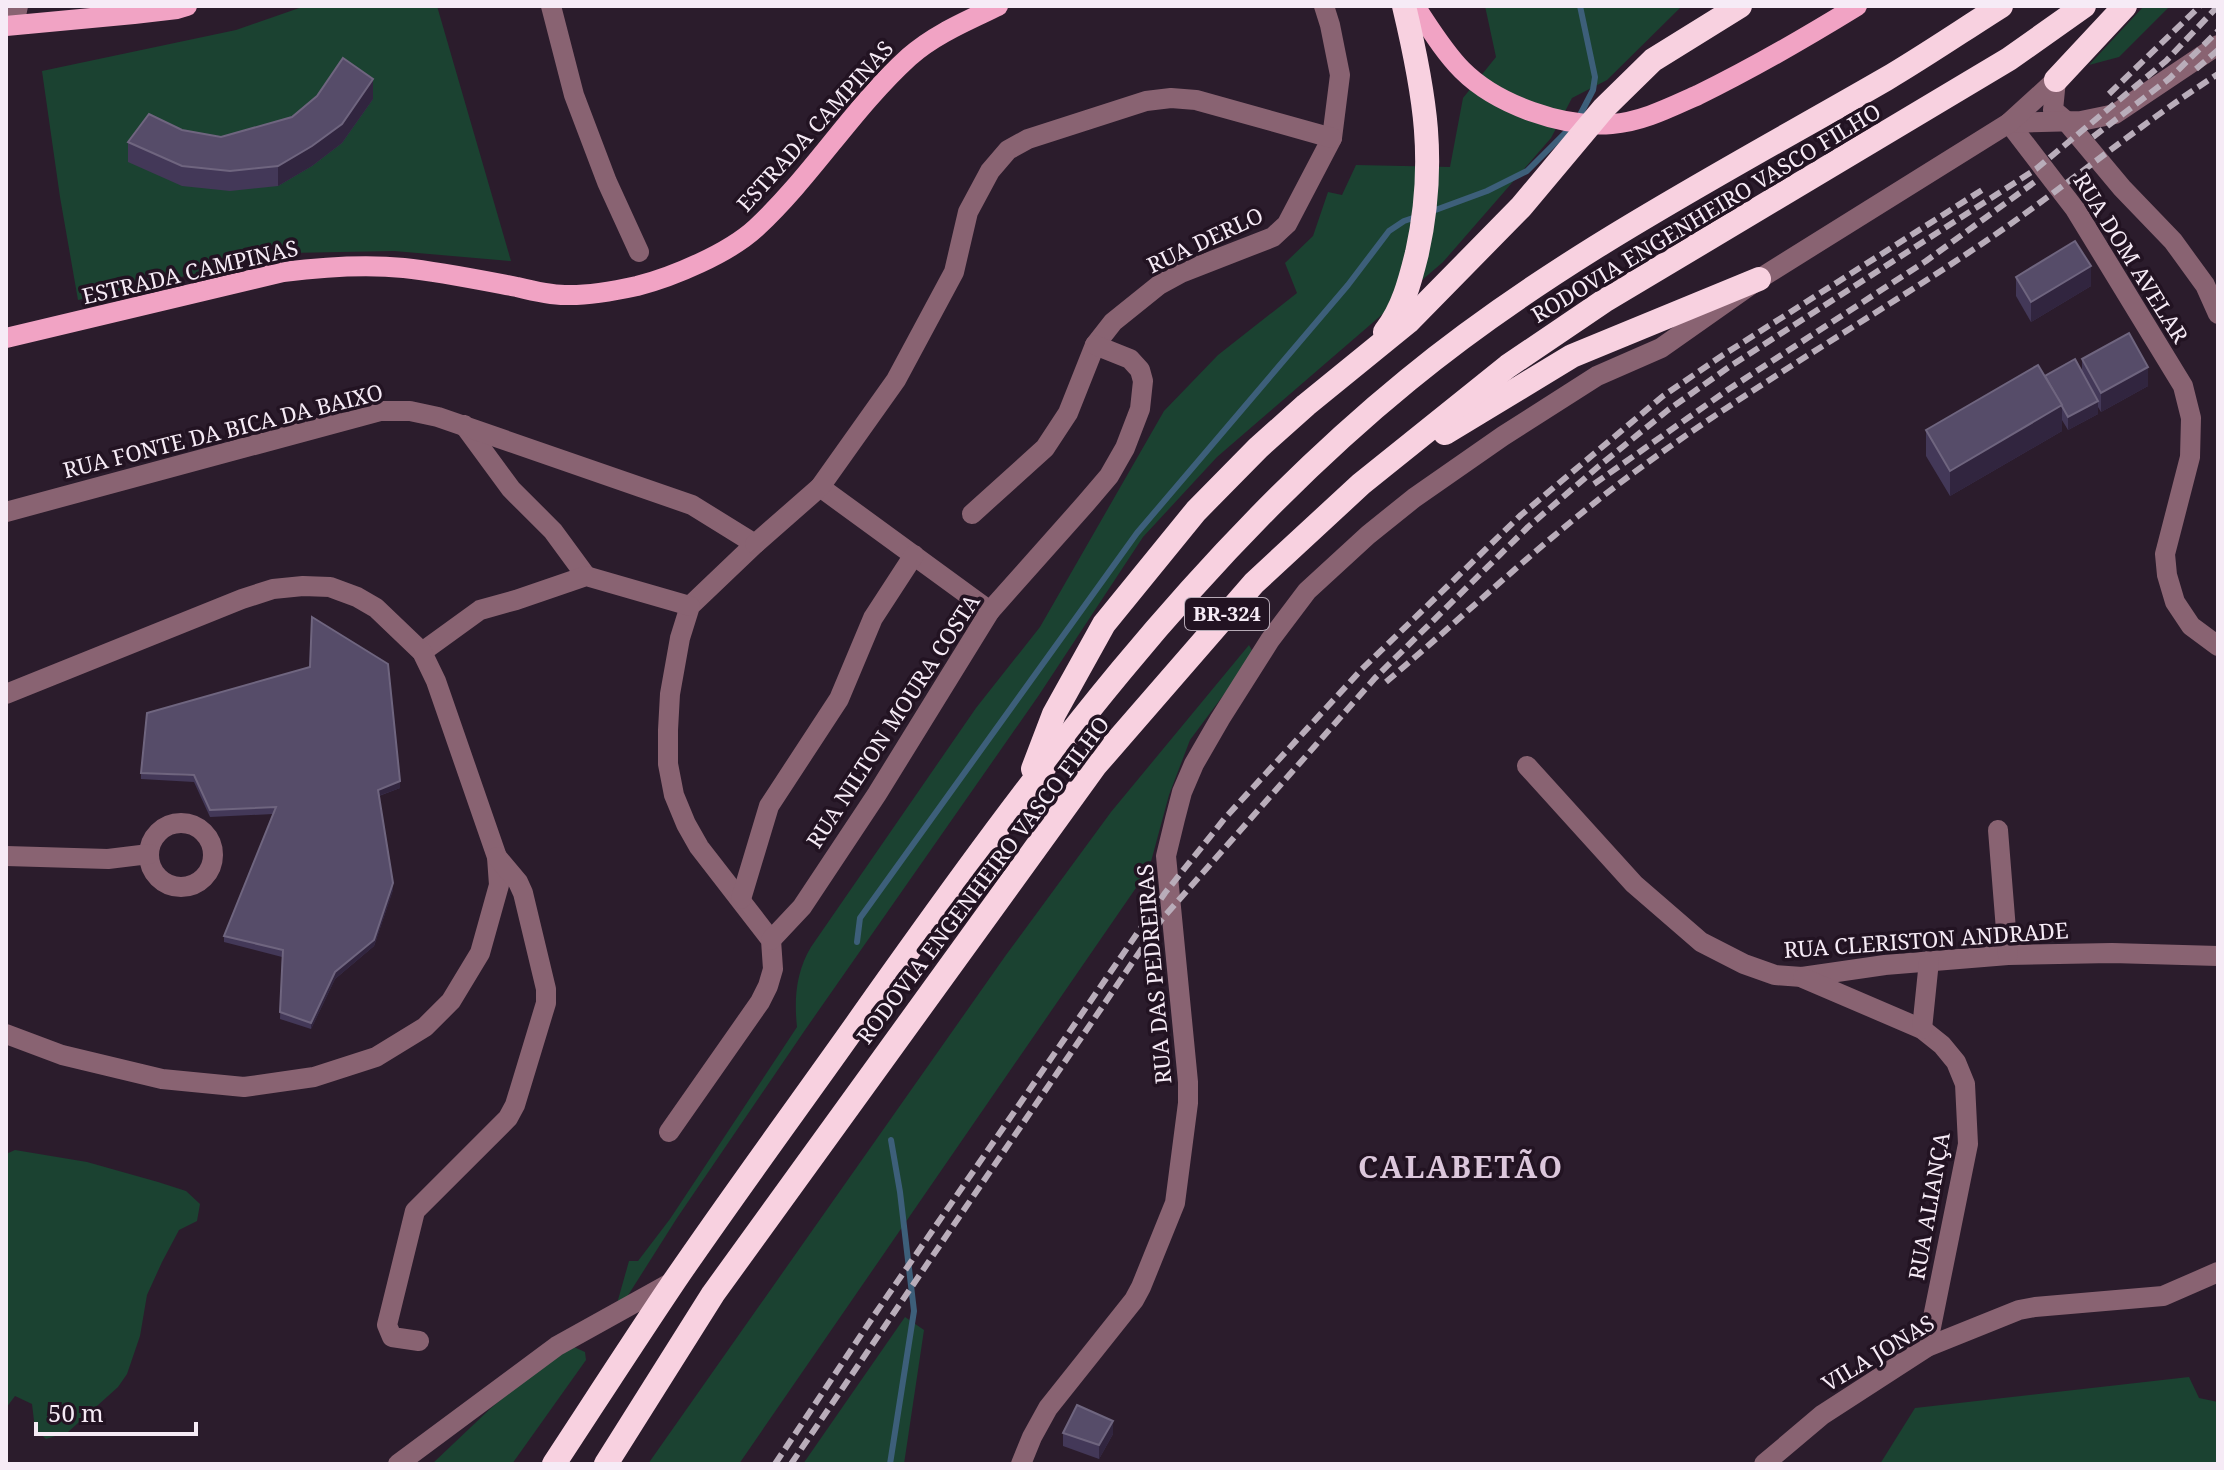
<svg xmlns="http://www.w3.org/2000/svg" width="2224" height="1470" viewBox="0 0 2224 1470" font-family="'Noto Serif',serif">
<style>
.green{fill:#1b4231}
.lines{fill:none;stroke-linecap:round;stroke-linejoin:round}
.stream{stroke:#3d5f7a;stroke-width:6}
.minor{stroke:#896372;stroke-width:20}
.major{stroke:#f1a3c4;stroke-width:20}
.highway{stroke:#f8d1e0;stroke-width:24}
.rail{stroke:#b9adba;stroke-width:6;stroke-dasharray:12 6;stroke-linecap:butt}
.wall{fill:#433858}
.shaded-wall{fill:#31253f}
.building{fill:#564c69;stroke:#6f657f;stroke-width:2}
.labels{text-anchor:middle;stroke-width:7;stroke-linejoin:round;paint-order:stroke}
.shield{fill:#221322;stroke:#b6aab6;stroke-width:2}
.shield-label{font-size:20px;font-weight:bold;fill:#f6ebf6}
.street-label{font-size:22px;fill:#f6ebf6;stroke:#221322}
.district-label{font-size:30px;font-weight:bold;letter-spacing:2px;fill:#dcc7dc;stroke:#221322}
</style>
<rect width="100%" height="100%" fill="#2b1c2c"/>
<!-- green -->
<g class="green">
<path d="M305,6H437L511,261L394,251L288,253L78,300L60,197L42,71L236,30Z"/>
<path d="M1485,6H1682L1607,80L1572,98L1551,138L1443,262L1217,457L1143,537L1039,695L805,1030L677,1218L620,1308L616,1307L629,1261H638L670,1219L797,1027C794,999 796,972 811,947L976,708L1040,627L1164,411L1218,355L1297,293L1285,263L1313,236L1328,192L1342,195L1356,165L1450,167L1463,98L1496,57Z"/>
<path d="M2144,6H2170L2119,57L2089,65Z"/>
<path d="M1249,645L1254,654L1190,740L1169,795L1149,869L739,1464H648L1006,955L1111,812Z"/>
<path d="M15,1150L87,1162L158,1182L186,1191L200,1204L197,1221L179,1230L162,1262L147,1295L140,1336L127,1374L118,1387L68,1432L46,1439L35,1429L32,1404L15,1396L6,1408V1154Z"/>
<path d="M905,1317L924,1330L904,1464H803Z"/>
<path d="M574,1347L585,1352L586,1360L512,1464H432L491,1408L536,1370Z"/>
<path d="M2189,1377L2199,1398L2218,1402V1464H1880L1915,1408Z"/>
</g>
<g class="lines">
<!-- stream -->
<g class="stream">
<path d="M1579,117L1593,90L1595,77L1580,6"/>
<path d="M1430,212L1487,191L1527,171L1572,126"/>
<path d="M857,942L860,918L1137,533L1348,285L1389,231L1404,221L1416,217"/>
<path d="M890,1464L914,1311L900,1192L891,1140"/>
</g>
<!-- minor -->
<g class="minor">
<path d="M551,6L574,95L607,182L639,252"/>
<path d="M14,25L18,6"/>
<path d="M2056,80L2053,110L2066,121L2122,188L2173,241L2205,285L2218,314"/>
<path d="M2009,123L2075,209L2183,386L2191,418L2190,457L2165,554L2167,575L2175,602L2191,626L2218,646"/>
<path d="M2009,123L2081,121L2115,114L2218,45"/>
<path d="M464,425L511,489L553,531L586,576"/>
<path d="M820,487L990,611"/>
<path d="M6,512L380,411H410L438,417L692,505L755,544L690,606L680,638L670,694L668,730V764L674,795L686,824L699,847L771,940L773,969L768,986L760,1002L669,1132"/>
<path d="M972,514L1045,448L1068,413L1095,345L1113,322L1159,285L1181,273L1273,237L1287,224L1332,138L1340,75L1330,25L1324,6"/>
<path d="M755,544L820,487L896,380L954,272L968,212L990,171L1008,150L1028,139L1146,101L1171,98L1196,100L1332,138"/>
<path d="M422,652L480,610L516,600L586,576L690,606"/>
<path d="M6,694L242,599L273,589L303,586L330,587L357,597L376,608L422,652L436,681L497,857L499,885L480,953L451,1001L425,1027L376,1057L314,1077L244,1087L162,1079L62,1055L6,1034"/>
<path d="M1527,766L1634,884L1701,942L1744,964L1775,975L1802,977L1885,965L2008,955L2112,953L2218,956"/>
<circle cx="181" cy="855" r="32"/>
<path d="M1998,830L2008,955"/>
<path d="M6,856L108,859L149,854"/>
<path d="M741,899L769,806L839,699L873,618L914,555"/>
<path d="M771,940L802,907L877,794L990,611L1086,503L1109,476L1125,448L1140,409L1143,381L1140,370L1130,359L1095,345"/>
<path d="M1803,978L1922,1029L1942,1045L1956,1062L1965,1084L1968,1144L1927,1347"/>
<path d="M1922,1029L1929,961"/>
<path d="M419,1341L392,1337L387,1325L415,1211L508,1118L515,1105L546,1003V989L523,893L518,882L497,857"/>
<path d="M398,1464L557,1346L674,1281"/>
<path d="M1021,1464L1032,1437L1048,1408L1134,1300L1141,1287L1175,1203L1188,1103V1082L1166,856L1175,819L1182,792L1194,764L1220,719L1270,640L1307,591L1368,535L1414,498L1503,436L1597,376L1661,348L1759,279L2009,123L2056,80"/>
<path d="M1764,1464L1822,1415L1927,1347L2019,1310L2035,1307L2163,1296L2218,1272"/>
</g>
<!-- major -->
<g class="major">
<path d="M1415,6C1429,27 1444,52 1462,70C1497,105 1563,128 1612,124C1642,122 1671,107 1698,95C1753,68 1805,38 1857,6"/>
<path d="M6,26L134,14L177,9L187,6"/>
<path d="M6,338L283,272C323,267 364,264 404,268C441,272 480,280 517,287C533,291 549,295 565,295C589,296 614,291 637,286C673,277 729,253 756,228C812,176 852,109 909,57C935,34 967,21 998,6"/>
</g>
<!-- highway -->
<g class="highway">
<path d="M2056,80L2125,6"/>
<path d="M1385,332C1403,309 1410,281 1417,253C1437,163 1425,94 1404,6"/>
<path d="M1445,433L1572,356L1759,279"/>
<path d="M1033,769L1054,714L1104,624L1196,511L1258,448L1306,405L1408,322L1521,207L1604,108L1653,60L1740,6"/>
<path d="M554,1464C594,1403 634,1341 675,1280C740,1185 809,1092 875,998C1032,777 1196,553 1408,380C1554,260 1723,173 1886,79C1925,56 1963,30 2001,6"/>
<path d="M606,1464L713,1294L1095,766L1254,583L1361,484L1508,366L1604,301L2009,59L2084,6"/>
</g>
<!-- rail -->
<g class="rail">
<path d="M2196,69L2218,50"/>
<path d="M2109,94L2200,6"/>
<path d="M2093,137L2170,78L2218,31"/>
<path d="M1594,484L1729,389L1926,261L2036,181"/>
<path d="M1386,682C1463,617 1536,547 1616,486C1733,397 1861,325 1983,243C2063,189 2137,126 2218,74"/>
<path d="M775,1464L875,1314L1165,893L1225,818L1362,669L1521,515L1663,396L1723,355L1982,190"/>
<path d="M791,1464L1162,919L1375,678L1528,527L1599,466L1668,410L1729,367L2036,169L2166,61L2218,6"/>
</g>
</g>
<!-- wall -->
<g class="wall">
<path d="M373,99L342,143L312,166L278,186L230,191L182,186L128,162V142L182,130L221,137Z"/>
<path d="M2016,277L2091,286L2031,322L2016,296Z"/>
<path d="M2082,359L2148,386L2101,412L2098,407V414L2068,430L2062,420V431L1950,496L1926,456V430L2082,372Z"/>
<path d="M141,773L400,788L379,796L393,890L374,946L335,979L311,1029L280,1019L282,957L224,942V936L273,814L210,817L194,782L141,779Z"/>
<path d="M1063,1433L1113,1434L1099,1459L1063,1446Z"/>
</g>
<!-- shaded-wall -->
<g class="shaded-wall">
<path d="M373,79V99L342,143L312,166L278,186V166Z"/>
<path d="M2091,266V286L2031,322V302Z"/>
<path d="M2148,367V386L2101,412V393Z"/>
<path d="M2098,401V414L2068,430V417Z"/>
<path d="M2062,405V431L1950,496V471Z"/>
<path d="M400,781V788L378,796V790Z"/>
<path d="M393,883V890L374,946L335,979L311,1029V1023L335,972Z"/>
<path d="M1113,1421V1434L1099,1459V1445Z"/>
</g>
<!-- building -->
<g class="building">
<path d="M343,58L373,79L342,124L312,146L278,166L230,171L182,166L128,142L149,114L182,130L221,137L292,117L317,96Z"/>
<path d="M2075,241L2091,266L2031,302L2016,277Z"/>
<path d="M2129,333L2148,367L2101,393L2082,359Z"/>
<path d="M2075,359L2098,401L2068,417L2045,376Z"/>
<path d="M2038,365L2062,405L1950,471L1926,430Z"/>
<path d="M312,617L388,664L400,781L378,790L393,883L374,940L335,972L311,1023L280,1012L283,950L224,936L276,807L210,810L194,775L141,773L147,713L310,667Z"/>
<path d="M1077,1405L1113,1421L1099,1445L1063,1433Z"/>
</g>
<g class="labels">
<!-- shield labels -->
<rect class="shield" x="1185" y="598" width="84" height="32" rx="6"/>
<g class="shield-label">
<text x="1227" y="621">BR-324</text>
</g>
<!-- street labels -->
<g class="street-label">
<text transform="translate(815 126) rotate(-48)" y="8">ESTRADA CAMPINAS</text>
<text transform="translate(1706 213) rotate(-31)" y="8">RODOVIA ENGENHEIRO VASCO FILHO</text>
<text transform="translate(1205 240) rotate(-25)" y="8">RUA DERLO</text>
<text transform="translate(2131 258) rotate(58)" y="8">RUA DOM AVELAR</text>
<text transform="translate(190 272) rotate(-13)" y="8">ESTRADA CAMPINAS</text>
<text transform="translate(223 431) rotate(-14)" y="8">RUA FONTE DA BICA DA BAIXO</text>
<text transform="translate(893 721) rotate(-57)" y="8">RUA NILTON MOURA COSTA</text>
<text transform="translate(983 880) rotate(-53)" y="8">RODOVIA ENGENHEIRO VASCO FILHO</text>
<text transform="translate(1926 940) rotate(-4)" y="8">RUA CLERISTON ANDRADE</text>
<text transform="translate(1154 974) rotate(-95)" y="8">RUA DAS PEDREIRAS</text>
<text transform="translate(1929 1206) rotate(-80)" y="8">RUA ALIANÇA</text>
<text transform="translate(1878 1353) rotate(-31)" y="8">VILA JONAS</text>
</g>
<!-- district labels -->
<g class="district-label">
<text x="1461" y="1178">CALABETÃO</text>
</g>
</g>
<!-- border -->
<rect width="2224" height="1470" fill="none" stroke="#f6ebf6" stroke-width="16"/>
<!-- scale -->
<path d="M36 1422v12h160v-12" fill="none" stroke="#f6ebf6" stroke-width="4"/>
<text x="48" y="1422" font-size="24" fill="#f6ebf6" stroke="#221322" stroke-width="6" paint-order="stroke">50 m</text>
</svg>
